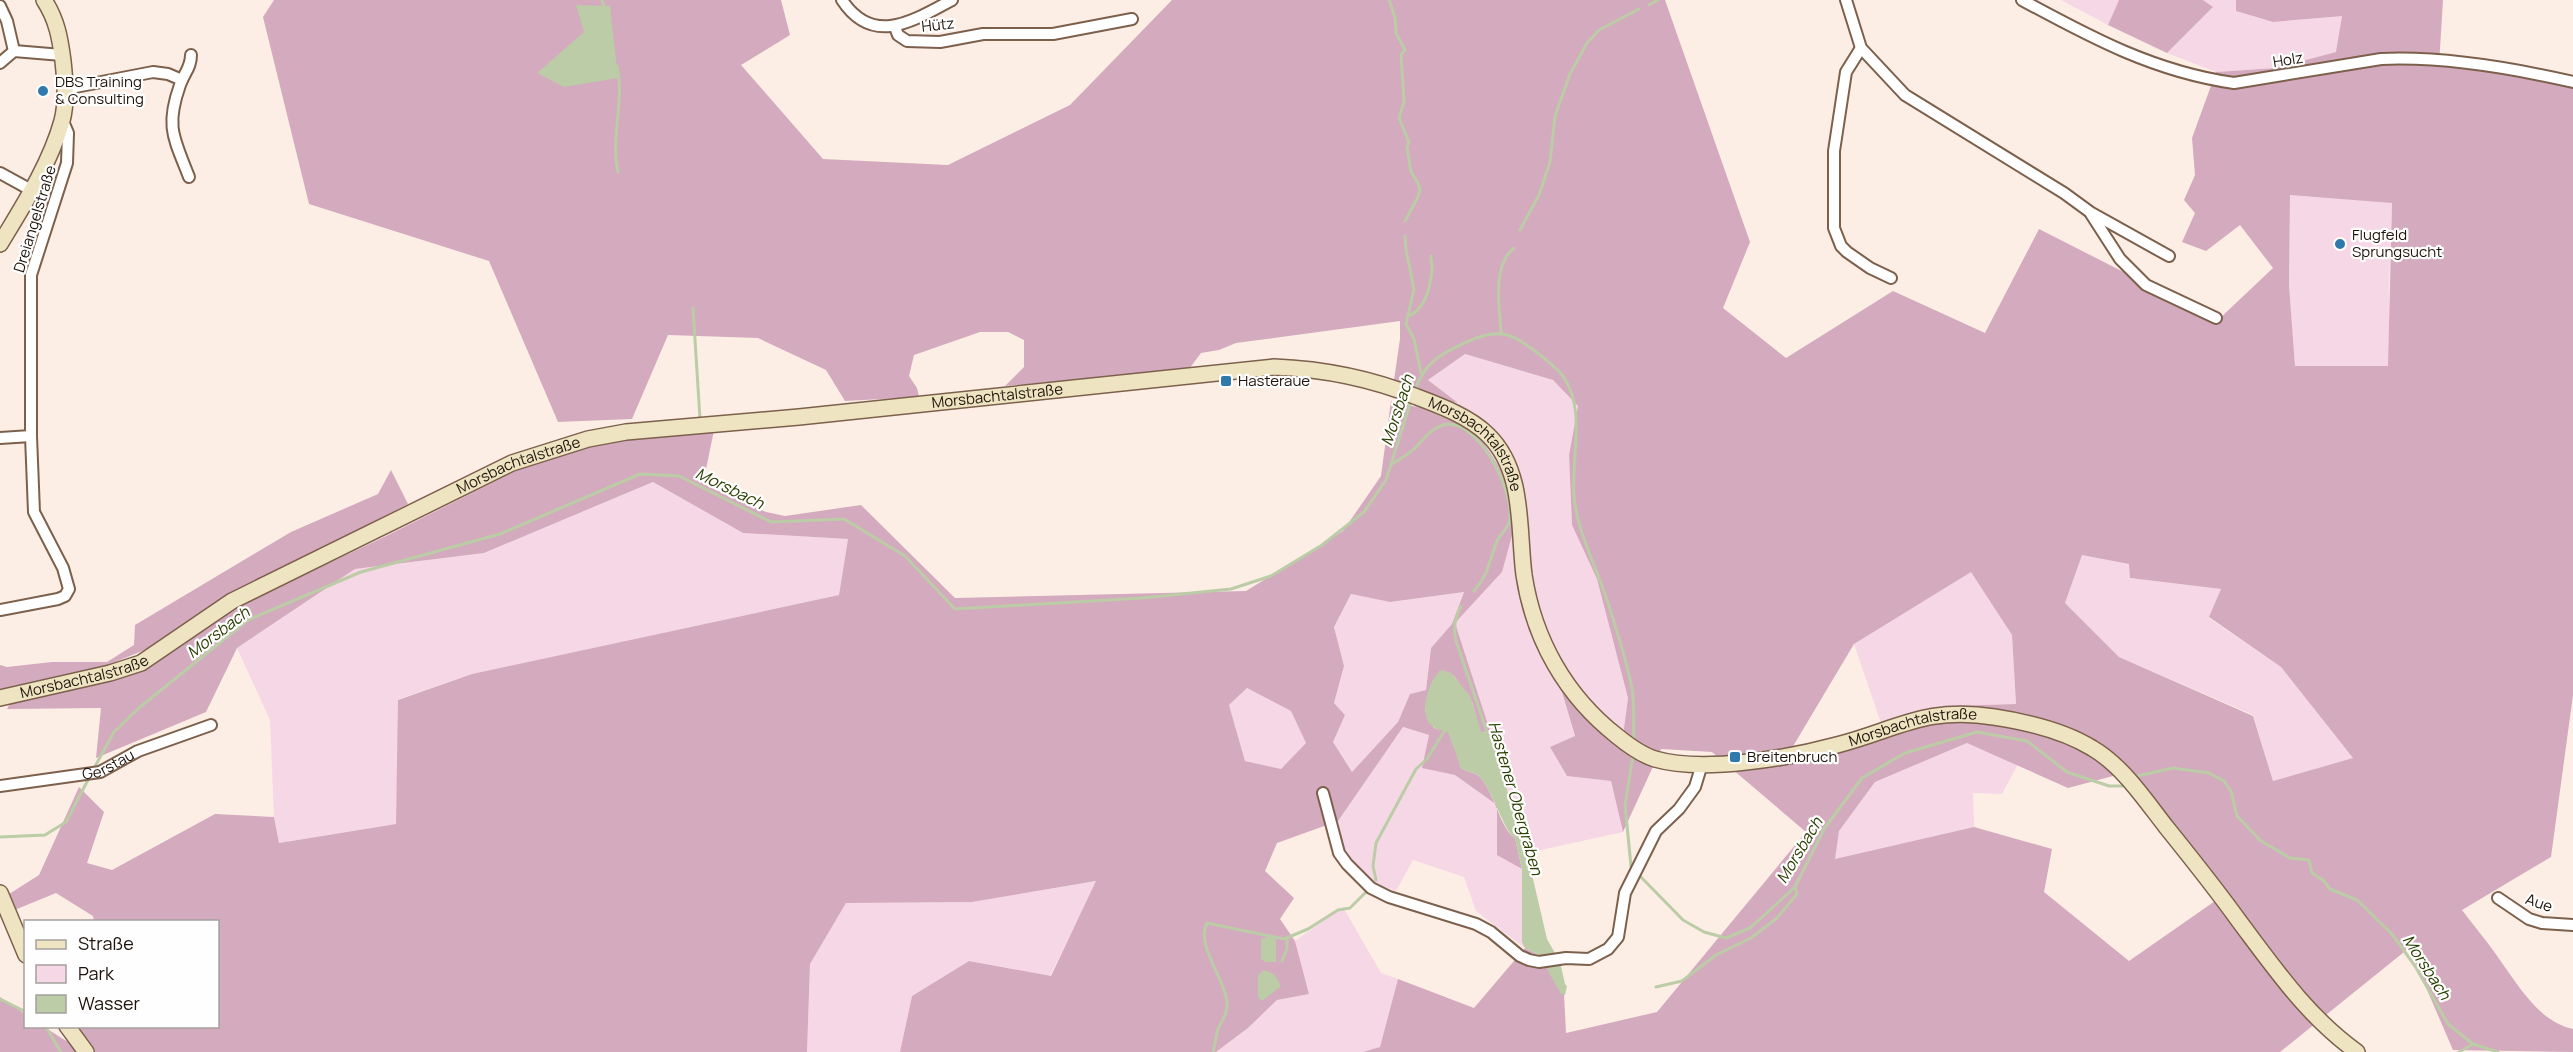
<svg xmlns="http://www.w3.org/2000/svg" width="2573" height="1052" viewBox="0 0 2573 1052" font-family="Manrope,sans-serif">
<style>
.green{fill:#f6d7e6}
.forest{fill:#d4aabe;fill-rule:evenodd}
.water{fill:#bbcca6}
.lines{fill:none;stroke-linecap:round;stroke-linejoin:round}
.stream{stroke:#bbcca6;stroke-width:3}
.minor-casing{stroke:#7c604c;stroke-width:14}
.secondary-casing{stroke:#7c604c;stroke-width:18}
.minor{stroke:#fff;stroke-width:10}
.secondary{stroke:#eee4c2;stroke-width:15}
.poi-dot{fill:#3079ac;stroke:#fefefe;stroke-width:2}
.labels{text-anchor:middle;stroke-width:4.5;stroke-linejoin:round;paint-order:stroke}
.street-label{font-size:15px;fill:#1f140c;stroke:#fefefe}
.poi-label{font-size:15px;fill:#1f140c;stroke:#fefefe;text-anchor:start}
.water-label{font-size:16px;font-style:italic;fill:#2b3f02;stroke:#fefefe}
</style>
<rect width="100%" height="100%" fill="#fceee5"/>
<!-- green -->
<g class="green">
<path d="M2061,0H2119L2108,25Z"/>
<path d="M2203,0H2236V11L2273,22L2342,15L2337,52L2276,68L2216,72L2167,53L2212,8Z"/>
<path d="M2290,195L2392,202L2389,286V366H2295L2289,285Z"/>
<path d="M1465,354L1553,380L1578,406L1569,455L1572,525L1597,579L1628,698L1623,745L1561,690L1575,737L1550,747L1567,776L1611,781L1623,832L1527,853L1529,851L1500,769L1493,741L1455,623L1502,572L1483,442L1454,422L1458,403L1428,380Z"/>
<path d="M653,482L743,533L848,539L839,595L472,674L399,699L396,824L279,843L274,817L270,720L237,648L355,569L484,553Z"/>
<path d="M2082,554L2130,564V578L2221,589L2209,618L2281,667L2353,758L2273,781L2253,715L2119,657L2065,603Z"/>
<path d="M1972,571L2012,635L2016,704L1949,706L1881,723L1854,644Z"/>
<path d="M1464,592L1452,624L1431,648L1426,690L1410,694L1398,722L1352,772L1333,742L1345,715L1334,703L1344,666L1334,627L1351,594L1390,602Z"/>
<path d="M1247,688L1292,711L1306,743L1281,769L1245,761L1229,705Z"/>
<path d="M1403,727L1429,735L1423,767L1455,775L1497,805L1498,854L1522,869L1525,948L1476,911L1464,877L1413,860L1396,891L1373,883L1345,857L1338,821Z"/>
<path d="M1967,743L2018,764L2002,794L1973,793L1974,827L1834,860L1839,831L1875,782Z"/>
<path d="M1097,881L1050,976L969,961L912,996L900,1052H807L810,964L846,903L972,902Z"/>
<path d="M1343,907L1381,973L1398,979L1380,1048L1363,1052H1216L1248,1028L1277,1000L1309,994L1295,941Z"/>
</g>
<!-- forest -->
<g class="forest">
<path d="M274,0H781L790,35L741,65L823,159L948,165L1070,105L1172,0H1665L1750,242L1723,308L1786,358L1893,291L1985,333L2039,229L2218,320L2273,268L2240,225L2206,251L2182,242L2195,213L2184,200L2195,175L2192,138L2216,72L2276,68L2336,52L2342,16L2273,22L2236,11V0H2443L2439,65L2523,75L2573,84V695L2551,857L2462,910C2475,927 2490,945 2502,963C2520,988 2540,1022 2573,1029V1052L2453,1050L2409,948L2280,1052H1363L1380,1047L1398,979L1474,1008L1525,948L1543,957L1564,994L1566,1033L1657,1012L1806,832L1712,752L1661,749L1623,832L1611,781L1567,776L1550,747L1575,736L1561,689L1622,744L1628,698L1597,579L1572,525L1569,455L1578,406L1553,380L1465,354L1428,380L1458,403L1437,398L1394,380L1400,339V321L1236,343L1219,350L1201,353L1189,369L1005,386L1024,367V340L1008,332H980L914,355L909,376L917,388L919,397L845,401L826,370L758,338L668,335L632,419L558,422L489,261L309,204L263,17ZM2290,195L2392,203L2388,366H2295L2289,285ZM2082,555L2129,564L2130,578L2221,589L2209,617L2281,667L2353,758L2273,781L2253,716L2119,657L2065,603ZM1971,572L2012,635L2016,704L1949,706L1792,748L1854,644ZM1967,743L2068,788L2128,772L2228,892L2129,961L2044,892L2052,849L1974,827L1835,859L1839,831L1875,782Z"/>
<path d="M2119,0H2203L2213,7L2167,53L2108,25Z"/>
<path d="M1391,401L1421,408L1454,422L1483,442L1503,473L1514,528L1502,572L1455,623L1490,731L1482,733L1480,731L1472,702L1454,676L1440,671L1429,690L1425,710L1434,728L1448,731L1452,738L1461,768C1467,772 1474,772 1479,776C1495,792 1500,829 1515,838L1522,869L1497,855V805L1455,775L1422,768L1429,735L1403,727L1338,821L1277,843L1265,871L1294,898L1280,919L1295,941L1309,994L1277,1000L1248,1028L1216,1052H900L912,996L969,961L1051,976L1096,881L972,902L846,903L810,964L807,1052H0V997L25,1014L26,1026L44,1027L68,1042L63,1027L218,1026V922L94,921L93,916L56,893L12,911L6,896L39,875L79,787L104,812L87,863L112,870L215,814L274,817L279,843L396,824L398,700L472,674L839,595L848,539L743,533L653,482L484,553L355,569L237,648L206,712L96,758L101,708L7,709L11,702L140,671L169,654L221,614L382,538L536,461L586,445L714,430L703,484L766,512L785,516L861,505L955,598L1246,591L1343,531L1381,476ZM1464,592L1452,624L1431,648L1426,690L1410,694L1398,722L1352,772L1333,742L1345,715L1334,703L1344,666L1334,627L1351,594L1390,602ZM1247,688L1291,711L1306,743L1281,769L1245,761L1229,705Z"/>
<path d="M391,470L408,504L219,601L160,644L97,669L0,691V665L7,667L52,662H107L134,645L135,625L291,532L378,494Z"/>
</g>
<!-- water -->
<g class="water">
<path d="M576,5L610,6L618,78L564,87L537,73L584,32Z"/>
<path d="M1442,670L1451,673L1470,696L1481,731L1483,733L1490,731L1513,810L1529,851L1527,853L1547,939L1560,962L1565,984L1567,986L1565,995L1561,994L1549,973L1543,957L1525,948L1522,942V869L1515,838C1505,834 1493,790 1479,776C1474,772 1467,772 1461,768L1448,732C1442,730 1436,730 1431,725C1418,714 1429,677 1442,670Z"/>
<path d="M1272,936L1276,939V962H1265L1261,959V939Z"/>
<path d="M1264,970L1274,974L1280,984V987L1262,1001L1258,997V975Z"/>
</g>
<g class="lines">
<!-- stream -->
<g class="stream">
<path d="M602,0L605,10"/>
<path d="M1389,0L1395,17L1396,33L1405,50L1401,55L1404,102L1399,118L1409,142L1407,147L1411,172L1418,183L1420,190L1418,197L1405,221"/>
<path d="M1649,5L1658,0"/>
<path d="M617,66C625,101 610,137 618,172"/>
<path d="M1520,230L1539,195L1550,162L1555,116L1570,74L1587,43L1599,30L1639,9"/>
<path d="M1405,236L1406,250L1414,289L1406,324L1414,339L1421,373"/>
<path d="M693,308L700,419"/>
<path d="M1408,315H1411C1427,306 1430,286 1432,270C1433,265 1430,260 1431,256"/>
<path d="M1501,334C1500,308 1491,267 1514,248"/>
<path d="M1414,392C1426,358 1445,352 1476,338C1485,335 1498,332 1507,335C1521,338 1553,364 1562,375C1587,407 1571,458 1574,496C1577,532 1596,565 1607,600C1616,628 1626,658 1632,688C1635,705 1633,725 1634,742"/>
<path d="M1392,464C1400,459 1409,454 1415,448C1424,439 1430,429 1443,425C1478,417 1512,488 1510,517C1510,527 1501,533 1497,541C1489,561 1489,574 1474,591"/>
<path d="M1461,606C1455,617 1453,629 1456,641L1488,735"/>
<path d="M1633,755L1625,805L1631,866L1634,869"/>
<path d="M93,770L114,732L140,707L248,620L361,572L500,534L640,474L679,476L771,522L844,519L905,556L955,609L1142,598L1231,589L1271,576L1322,545L1364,512L1386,480L1411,401"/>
<path d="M2133,777L2173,768L2209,773L2224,781L2231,791L2237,816L2261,841L2290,858L2309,860L2312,873L2324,881L2330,889L2357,900L2392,934L2415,966L2448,1024L2473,1044L2498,1052"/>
<path d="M0,837L45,835L66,822L90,776"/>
<path d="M1638,874L1683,920L1704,932L1726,938L1750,928L1795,887L1824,829L1862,778L1905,753L1977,732L2027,741L2067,772L2109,786H2123L2126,783"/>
<path d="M1376,880L1373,866L1376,843L1416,769L1427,759L1445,730L1449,731"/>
<path d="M1282,961L1287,949V938"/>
<path d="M1656,987L1682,981L1716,955L1751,938L1777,918L1797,894L1795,887"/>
<path d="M0,999L26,1012"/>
<path d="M45,1026L61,1052"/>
<path d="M1213,1052C1215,1044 1216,1036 1218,1029C1222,1020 1228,1013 1227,1003C1226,980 1195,945 1207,923L1284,939L1308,929L1338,910L1350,908L1366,892"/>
<path d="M2459,1052L2473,1044"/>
</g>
<defs>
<g id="minor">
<path d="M842,0C873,47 913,21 952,0"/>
<path d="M1846,0L1861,48L1905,95L2064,193L2090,212L2169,256"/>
<path d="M2022,0C2090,37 2155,72 2234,83L2381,59C2444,56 2512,68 2573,82"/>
<path d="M0,6L7,21L14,51"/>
<path d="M895,27L898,35L907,41L940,42L983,34H1053L1132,19"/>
<path d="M1861,48L1846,72L1834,151V228L1841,246L1847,252L1870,268L1891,278"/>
<path d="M0,63L14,51L62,55"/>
<path d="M65,89L153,72L168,74L182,80"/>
<path d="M0,173L31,190"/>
<path d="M189,177C174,138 165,127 180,85C184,73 191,68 191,55"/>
<path d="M2091,214L2120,259L2146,285L2216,318"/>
<path d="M0,438L31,436"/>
<path d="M0,610L58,599L65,596L69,589L63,568L34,512L31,436V275L67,163L68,133L62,119"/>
<path id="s1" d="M0,786L100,772L138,751L211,725"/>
<path d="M1323,793L1339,853L1347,864L1371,888L1389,897L1476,924L1491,932L1520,956L1529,960L1539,962L1566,958L1589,959L1608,949L1618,937L1625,893L1656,831L1679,809L1695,787L1702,764"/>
<path d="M2498,898L2529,919L2542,923L2573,925"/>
</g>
<g id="secondary">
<path d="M0,244C23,206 50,164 62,121C67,102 65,80 63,61C60,38 57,20 44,0"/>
<path id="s2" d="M0,698L110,673L141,663L232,601L512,463L588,439L626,432L799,417L1274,367C1324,369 1370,378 1417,397C1441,406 1470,417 1488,435C1525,471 1518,529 1524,575C1534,640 1566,696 1617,736C1628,745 1642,755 1655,759C1703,773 1789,758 1837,745C1898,729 1927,706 1994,717C2027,722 2063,730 2092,748C2123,766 2145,800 2167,828C2192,859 2216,889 2239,921C2275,969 2308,1017 2357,1052"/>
<path d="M0,893L26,955"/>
<path d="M67,1026L86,1052"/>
</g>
</defs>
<!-- minor casing -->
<use href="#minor" class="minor-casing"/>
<!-- secondary casing -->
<use href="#secondary" class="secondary-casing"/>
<!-- minor -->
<use href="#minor" class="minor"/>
<!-- secondary -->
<use href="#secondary" class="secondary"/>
</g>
<!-- markers -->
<g class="poi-dot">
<circle cx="43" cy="91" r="6"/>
<circle cx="2340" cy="244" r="6"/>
<rect x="1220" y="375" width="12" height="12" rx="3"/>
<rect x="1729" y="751" width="12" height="12" rx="3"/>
</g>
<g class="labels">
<!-- street labels -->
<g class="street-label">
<text transform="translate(938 25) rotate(-6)" y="5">Hütz</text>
<text transform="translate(2288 60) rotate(-9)" y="5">Holz</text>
<text transform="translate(35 219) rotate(-73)" y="5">Dreiangelstraße</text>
<text dy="5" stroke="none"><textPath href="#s2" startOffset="1059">Morsbachtalstraße</textPath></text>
<text dy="5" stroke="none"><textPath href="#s2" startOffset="1563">Morsbachtalstraße</textPath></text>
<text dy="5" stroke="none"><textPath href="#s2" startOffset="573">Morsbachtalstraße</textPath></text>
<text dy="5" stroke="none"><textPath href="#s2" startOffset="87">Morsbachtalstraße</textPath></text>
<text dy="5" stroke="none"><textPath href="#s2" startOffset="2211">Morsbachtalstraße</textPath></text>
<text dy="5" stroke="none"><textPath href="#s1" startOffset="111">Gerstau</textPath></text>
<text transform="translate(2539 903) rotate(19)" y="5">Aue</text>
</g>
<!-- poi labels -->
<g class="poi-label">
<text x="55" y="87">DBS Training<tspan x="55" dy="17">&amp; Consulting</tspan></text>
<text x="2352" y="240">Flugfeld<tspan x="2352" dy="17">Sprungsucht</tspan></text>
<text x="1238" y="386">Hasteraue</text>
<text x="1747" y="762">Breitenbruch</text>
</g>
<!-- water labels -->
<g class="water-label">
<text transform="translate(1397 410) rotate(-72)" y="6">Morsbach</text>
<text transform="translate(730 488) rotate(26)" y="6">Morsbach</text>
<text transform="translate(218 632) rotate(-37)" y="6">Morsbach</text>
<text transform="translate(1516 798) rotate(74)" y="6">Hastener Obergraben</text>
<text transform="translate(1799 850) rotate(-59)" y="6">Morsbach</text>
<text transform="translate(2427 967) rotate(57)" y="6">Morsbach</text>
</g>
</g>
<!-- legend -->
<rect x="24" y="920" width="195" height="108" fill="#fefefe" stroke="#a5a09d" stroke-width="1.5"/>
<rect x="36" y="940" width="30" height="9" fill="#eee4c2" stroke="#a5a09d" stroke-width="1.5"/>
<text x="78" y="950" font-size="18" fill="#1f140c">Straße</text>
<rect x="36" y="965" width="30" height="18" fill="#f6d7e6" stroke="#a5a09d" stroke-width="1.5"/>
<text x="78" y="980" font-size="18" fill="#1f140c">Park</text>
<rect x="36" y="995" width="30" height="18" fill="#bbcca6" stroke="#a5a09d" stroke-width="1.5"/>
<text x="78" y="1010" font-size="18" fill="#1f140c">Wasser</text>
</svg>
